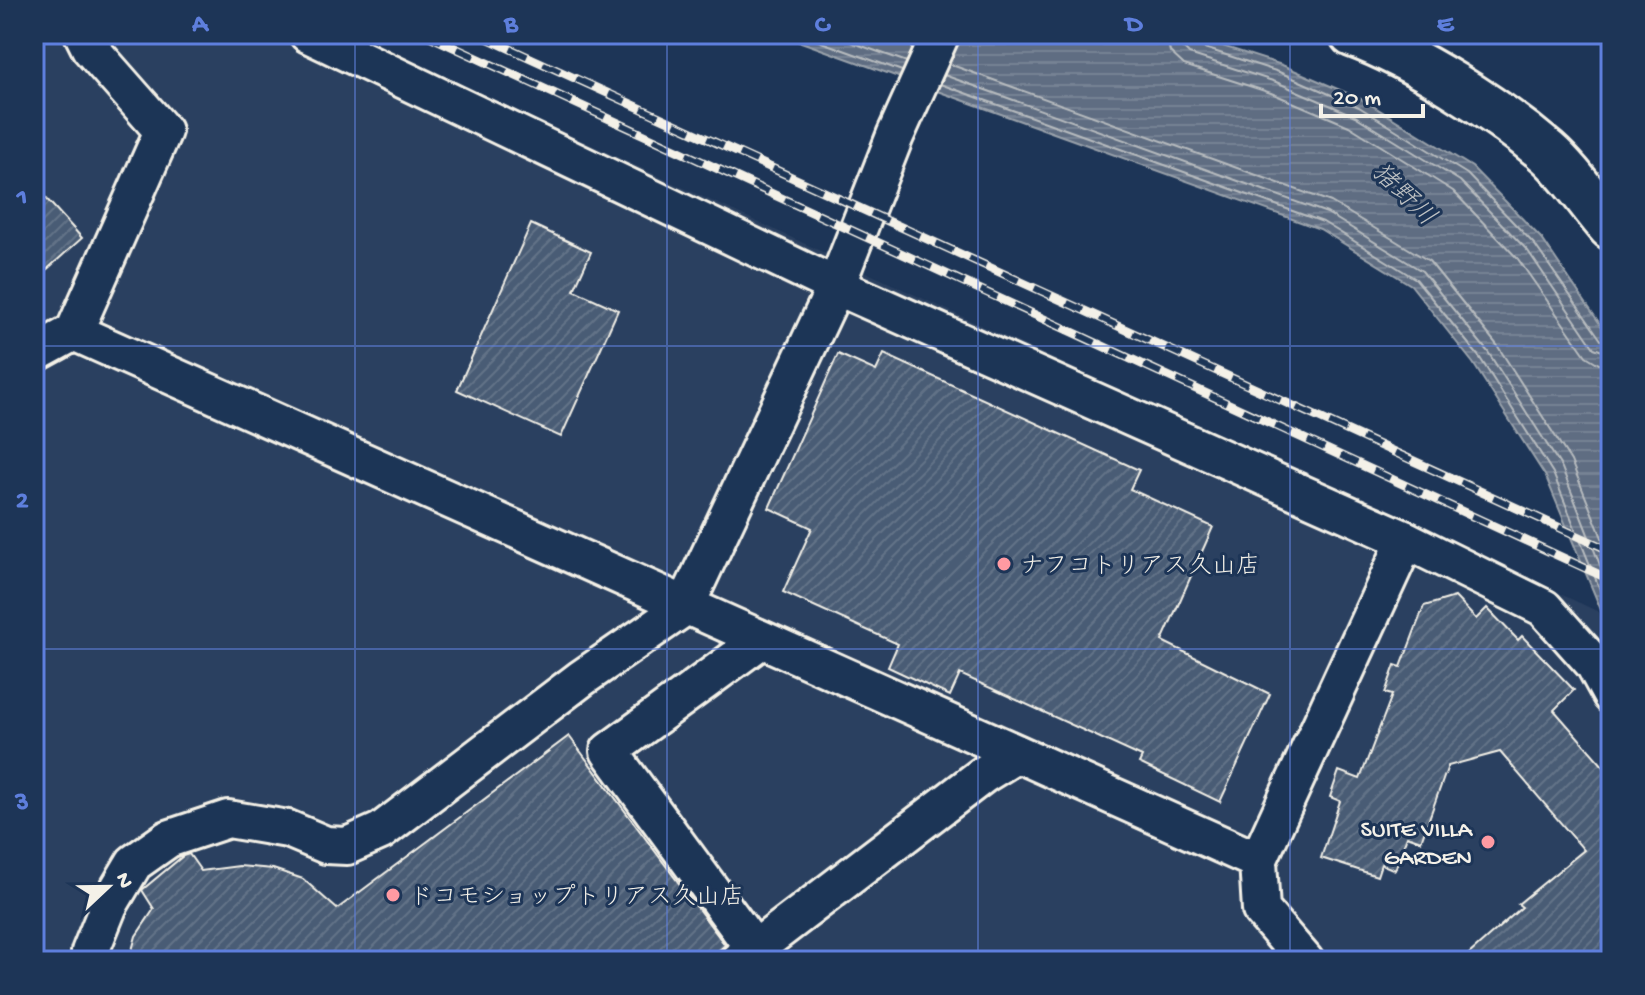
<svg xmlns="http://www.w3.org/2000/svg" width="1645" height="995" viewBox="0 0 1645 995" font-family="'Gochi Hand','Klee One',sans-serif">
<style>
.built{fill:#2a4060}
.water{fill:url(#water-rules);stroke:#9aa2ab;stroke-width:2}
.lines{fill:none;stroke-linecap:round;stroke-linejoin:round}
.shore{stroke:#b8bcbf;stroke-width:2}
.building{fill:url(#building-hatch);stroke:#f4f1e8;stroke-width:2}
.minor-casing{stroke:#f4f1e8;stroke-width:42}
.major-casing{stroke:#f4f1e8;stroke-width:50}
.minor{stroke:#1d3557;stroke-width:36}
.major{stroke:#1d3557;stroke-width:44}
.rail-casing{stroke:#f4f1e8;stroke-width:9}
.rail{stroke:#1d3557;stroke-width:6;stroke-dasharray:18;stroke-linecap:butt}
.grid{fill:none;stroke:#5e7fdd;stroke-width:2;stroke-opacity:0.55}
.poi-dot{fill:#ff9aa2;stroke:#1d3557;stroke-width:3}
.labels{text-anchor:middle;stroke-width:6;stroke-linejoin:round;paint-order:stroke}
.poi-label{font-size:24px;fill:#f4f1e8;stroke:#1d3557;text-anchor:start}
.water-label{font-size:26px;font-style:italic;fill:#c0c3c4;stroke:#1d3557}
.neatline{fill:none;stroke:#5e7fdd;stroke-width:3}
.grid-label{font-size:26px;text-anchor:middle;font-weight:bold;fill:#5e7fdd}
</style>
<defs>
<pattern id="water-rules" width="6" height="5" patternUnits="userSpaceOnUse" patternTransform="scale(2)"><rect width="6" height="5" fill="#5e6d82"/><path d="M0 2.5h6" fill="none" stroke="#768294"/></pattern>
<pattern id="building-hatch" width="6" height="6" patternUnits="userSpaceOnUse" patternTransform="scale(2)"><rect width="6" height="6" fill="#485b74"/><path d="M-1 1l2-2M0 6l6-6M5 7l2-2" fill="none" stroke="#637388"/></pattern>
</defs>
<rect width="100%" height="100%" fill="#1d3557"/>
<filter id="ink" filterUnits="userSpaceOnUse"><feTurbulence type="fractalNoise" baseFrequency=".0125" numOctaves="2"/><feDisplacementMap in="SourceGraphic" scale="16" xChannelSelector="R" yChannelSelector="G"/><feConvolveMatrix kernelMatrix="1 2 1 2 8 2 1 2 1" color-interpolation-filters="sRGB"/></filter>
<g filter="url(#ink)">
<!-- built -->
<path class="built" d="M34,34H352L1599,612L1611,634V961H34Z"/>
<!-- water -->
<path class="water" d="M779,34H1185L1282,65L1363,100L1472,167L1542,239L1611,340V634L1546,477L1473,363L1411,285L1320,229Z"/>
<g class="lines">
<!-- shore -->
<g class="shore">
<path d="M799,34L902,71"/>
<path d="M828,34L907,62"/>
<path d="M1166,34L1170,52L1184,65L1271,93L1349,126L1453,191L1518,259L1586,356L1599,364L1611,366"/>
<path d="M1178,34L1181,46L1189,54L1276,82L1355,116L1460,181L1528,251L1594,348L1611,354"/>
<path d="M1188,34L1195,45L1279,72L1359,107L1467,174L1535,245L1601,340L1611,344"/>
<path d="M949,64L1331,202L1429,261L1497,345L1571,461L1611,560"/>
<path d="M944,75L1327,213L1422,271L1488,352L1562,468L1611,593"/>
<path d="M940,84L1323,222L1416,279L1480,358L1553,473L1611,617"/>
</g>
</g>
<!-- building -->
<g class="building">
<path d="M34,185L82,238L34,281Z"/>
<path d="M531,224L591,252L574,290L618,310L561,437L457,390Z"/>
<path d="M838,354L876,371L884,354L1139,470L1130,489L1213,527L1162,641L1270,694L1220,802L1139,763L1142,757L960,674L950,696L888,667L898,644L783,592L812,528L769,508Z"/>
<path d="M1455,597L1476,619L1487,608L1518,640L1522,636L1574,690L1554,710L1611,775V961H1461L1522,907L1518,904L1584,850L1500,752L1448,766L1421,841L1407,836L1395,870L1381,864L1377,876L1321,858L1340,801L1330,797L1339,771L1360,779L1392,695L1385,693L1395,665L1401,667L1424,606Z"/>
<path d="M569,736L725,945L707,961H129L136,936L154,909L142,890L183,856L189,854L201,871L239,866L273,869L303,879L337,909Z"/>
</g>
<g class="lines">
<defs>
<g id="minor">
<path d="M308,34L836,286L1406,540L1544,608L1594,664L1611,695"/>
<path d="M74,332L1258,861"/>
<path d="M34,354L74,332L163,131L90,48L83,34"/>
<path d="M755,950L609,751L761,640"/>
<path d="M90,961V952L109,905L134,863L168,839L228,819L288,829L326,845L347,846L381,831L582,678L685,607L836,286L895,136L941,34"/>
<path d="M739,961L983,775L1017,754"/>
<path d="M1305,961L1261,910L1258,861L1406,540"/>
</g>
<path id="major" d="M1352,34C1416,58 1494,107 1547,152C1571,173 1590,203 1611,227"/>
</defs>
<!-- minor casing -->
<use href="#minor" class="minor-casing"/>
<!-- major casing -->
<use href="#major" class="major-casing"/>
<!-- minor -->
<use href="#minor" class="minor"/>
<!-- major -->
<use href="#major" class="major"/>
<defs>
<g id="rail">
<path d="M425,34L1611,580"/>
<path d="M478,34L1611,551"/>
</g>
</defs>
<!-- rail casing -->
<use href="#rail" class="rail-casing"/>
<!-- rail -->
<use href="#rail" class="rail"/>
</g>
</g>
<!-- grid -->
<path class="grid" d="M355,34V961M667,34V961M978,34V961M1290,34V961M34,346H1611M34,649H1611"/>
<!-- markers -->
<g class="poi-dot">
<circle cx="1004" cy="564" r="8"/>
<circle cx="1488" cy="842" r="8"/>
<circle cx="393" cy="895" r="8"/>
</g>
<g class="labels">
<!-- poi labels -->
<g class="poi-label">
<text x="1020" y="572">ナフコトリアス久山店</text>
<text x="1472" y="836" text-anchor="end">SUITE VILLA<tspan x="1472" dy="28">GARDEN</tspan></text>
<text x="409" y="903">ドコモショップトリアス久山店</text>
</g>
<!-- water labels -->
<g class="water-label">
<text transform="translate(1405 193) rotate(44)" y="9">猪野川</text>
</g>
</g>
<!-- margin -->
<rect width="1645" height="995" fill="none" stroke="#1d3557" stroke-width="88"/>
<!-- north arrow -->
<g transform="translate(108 887) rotate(68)" stroke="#1d3557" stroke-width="6" paint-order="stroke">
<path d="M0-6L14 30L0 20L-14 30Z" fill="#f4f1e8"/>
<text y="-12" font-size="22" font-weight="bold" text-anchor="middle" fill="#f4f1e8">N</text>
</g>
<!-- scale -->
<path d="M1321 104v12h102v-12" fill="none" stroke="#f4f1e8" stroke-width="4"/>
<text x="1333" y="104" font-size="24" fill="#f4f1e8" stroke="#1d3557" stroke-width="6" paint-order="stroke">20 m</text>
<rect x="44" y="44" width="1557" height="907" class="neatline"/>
<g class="grid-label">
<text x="200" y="31">A</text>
<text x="511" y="31">B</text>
<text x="822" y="31">C</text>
<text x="1134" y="31">D</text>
<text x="1445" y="31">E</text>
<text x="22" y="204">1</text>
<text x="22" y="507">2</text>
<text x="22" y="809">3</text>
</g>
</svg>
